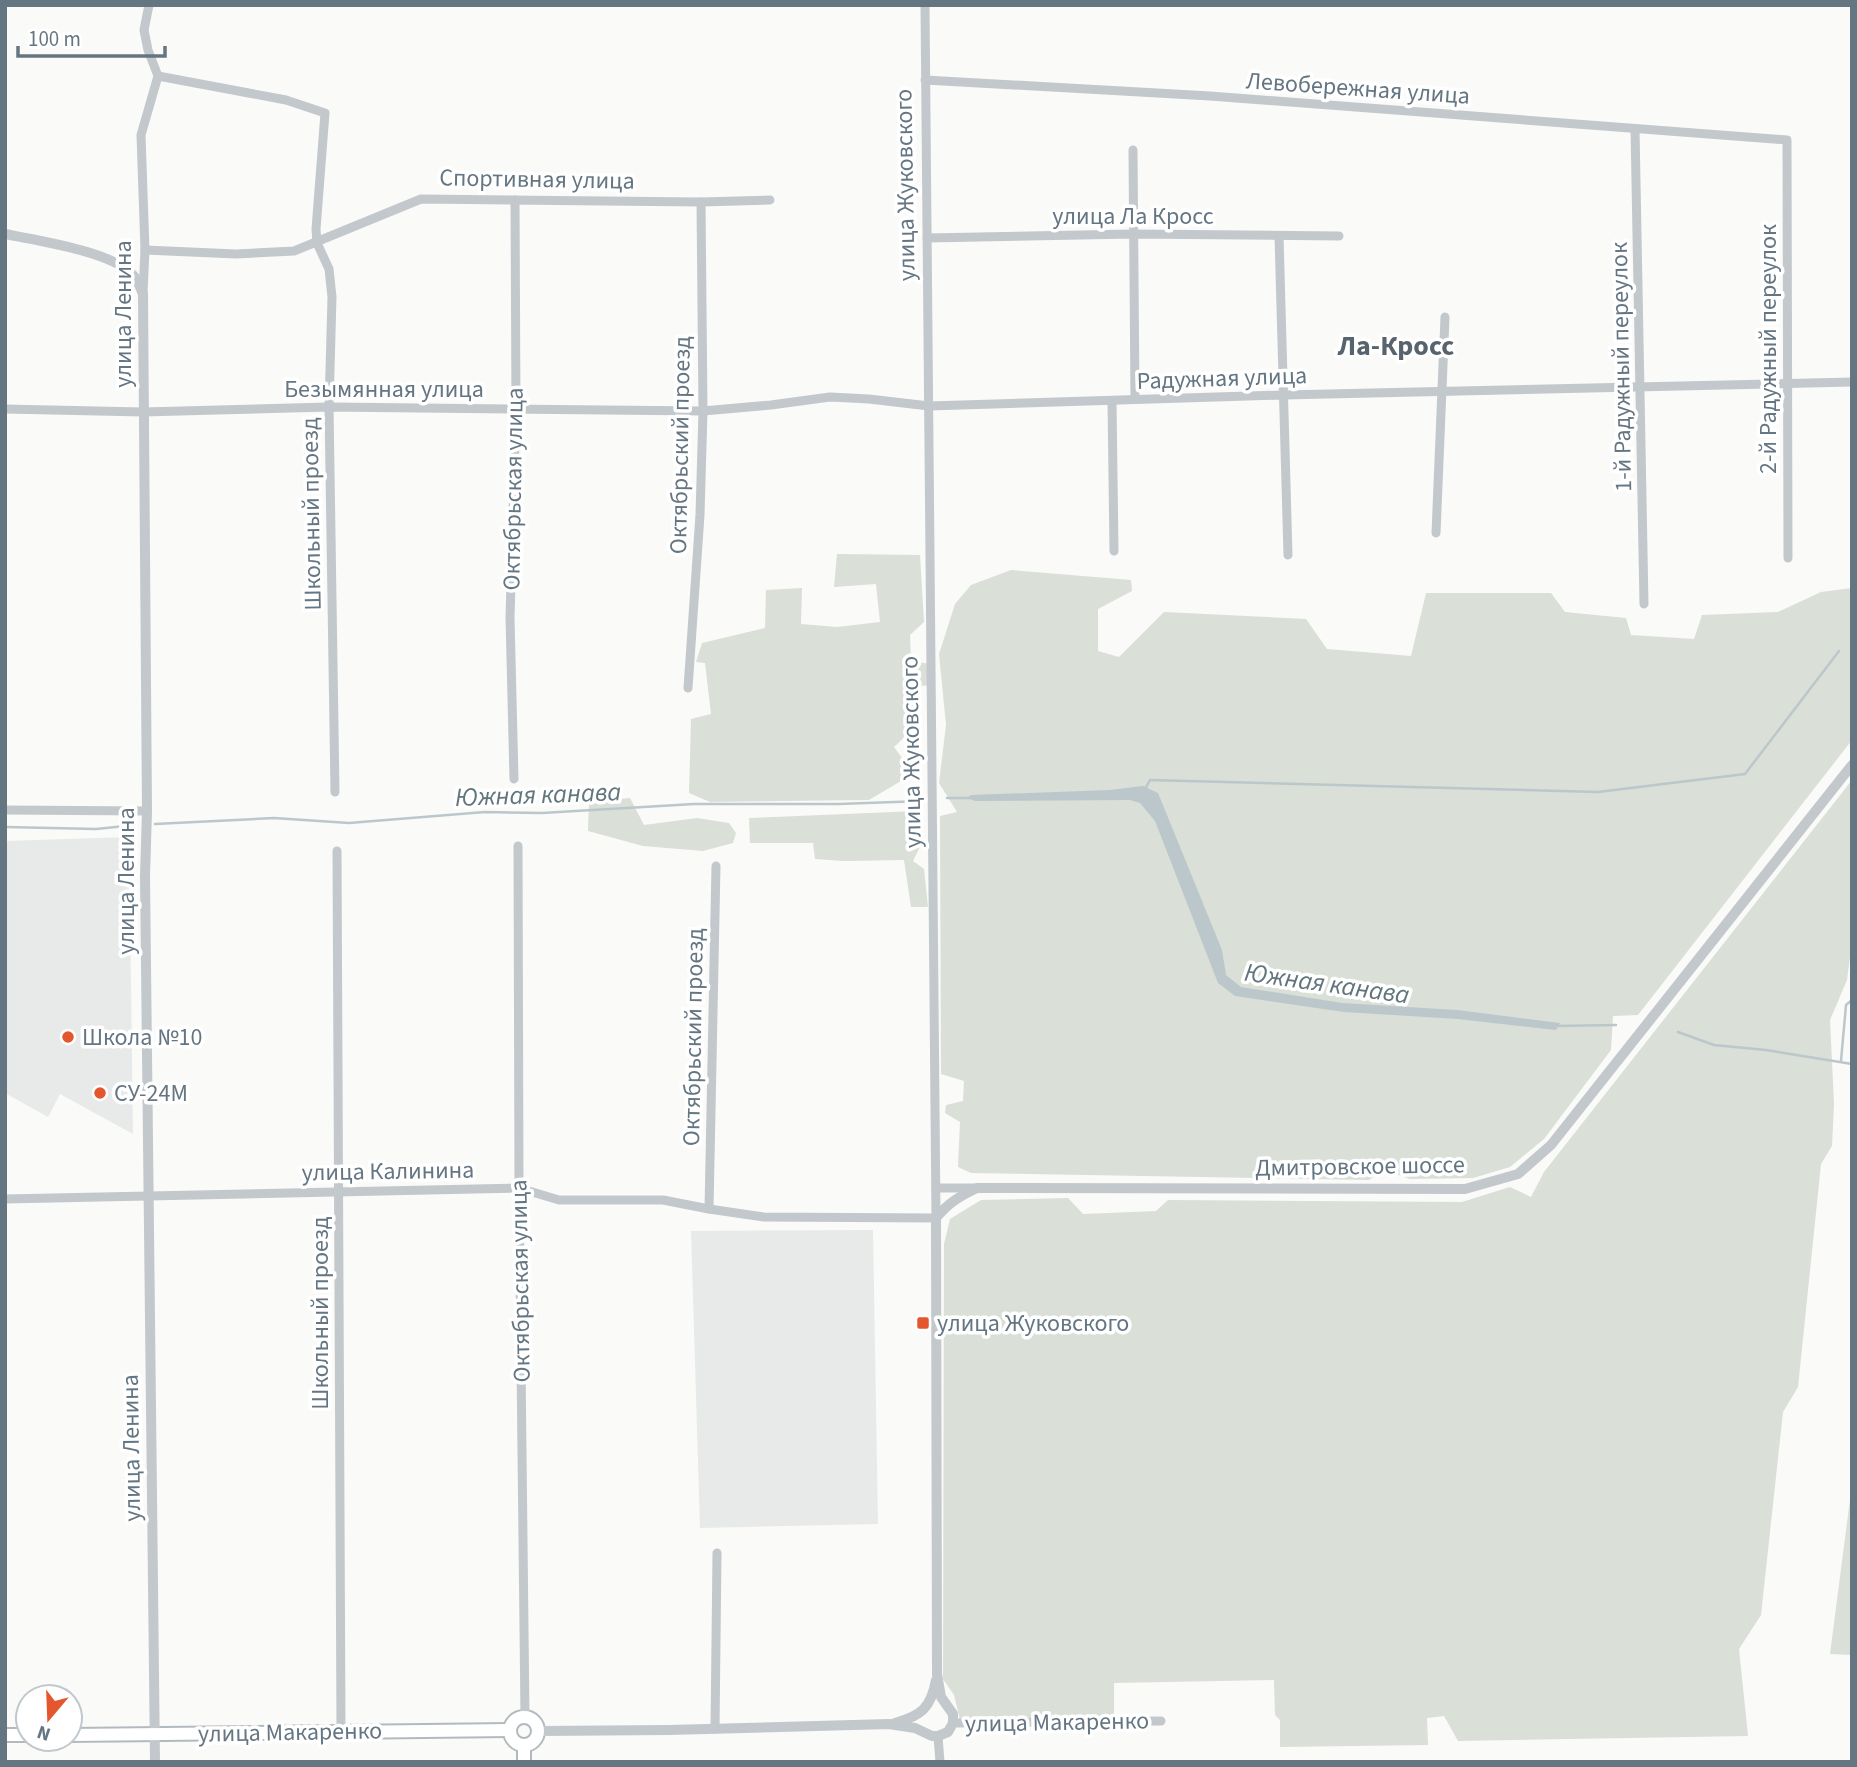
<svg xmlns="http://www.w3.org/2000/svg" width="1857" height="1767" viewBox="0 0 1857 1767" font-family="'Source Sans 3',sans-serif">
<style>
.built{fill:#e8e9e9}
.green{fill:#dadfd7}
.water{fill:#bbc7cb}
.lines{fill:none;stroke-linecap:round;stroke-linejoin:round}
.stream{stroke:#bbc7cb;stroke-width:2.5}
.secondary-casing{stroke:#b3babf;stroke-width:16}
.minor{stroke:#c3c8cc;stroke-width:9}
.tertiary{stroke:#c3c8cc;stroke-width:10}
.secondary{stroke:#fff;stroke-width:12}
.poi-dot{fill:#e4572e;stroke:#fff;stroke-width:2.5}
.labels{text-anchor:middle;stroke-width:7;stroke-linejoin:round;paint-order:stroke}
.street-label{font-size:24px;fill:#657683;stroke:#fff}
.poi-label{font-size:24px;fill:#657683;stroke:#fff;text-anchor:start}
.water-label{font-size:26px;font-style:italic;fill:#60757c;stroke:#fff}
.quarter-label{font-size:28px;font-weight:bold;fill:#57646e;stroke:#fff}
</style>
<rect width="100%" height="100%" fill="#fafaf8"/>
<!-- built -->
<g class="built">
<path d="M129,837L131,981L133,1134L60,1094L48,1117L5,1093V841Z"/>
<path d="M873,1230L878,1524L700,1528L691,1231Z"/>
</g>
<!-- green -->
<g class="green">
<path d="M837,554L920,555L924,622L910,635L911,661L931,664L929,685L914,687L913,729L894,747L908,766L906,778L869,800L710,802L689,793L691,719L711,714L705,663L696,662L702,643L765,628L766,590L802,588L801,624L837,627L880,622L876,584L834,587Z"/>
<path d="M1011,570L1131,580L1132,591L1098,609V651L1119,657L1164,612L1306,619L1327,649L1411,656L1426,593H1551L1565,612L1626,618L1631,635L1694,639L1702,615L1778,612L1821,592L1852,588V740L1638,1015L1613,1016L1611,1050L1544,1139L1510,1167L1473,1178L1410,1179L1385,1170L1369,1180L971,1173L958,1167L960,1122L945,1113L946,1105L963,1101L964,1081L941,1074L940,816L957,812L939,783L946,725L939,654L955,604L971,585Z"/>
<path d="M1852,780V942L1847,980L1830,1020L1834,1104L1832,1146L1821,1164L1798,1387L1783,1412L1761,1615L1739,1649L1748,1736L1458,1741L1444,1716L1427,1718L1428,1745L1280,1747V1720L1275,1715L1274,1680L1114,1683V1716L960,1720L954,1695L943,1679L944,1244L950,1219L981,1200L1068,1198L1083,1214L1156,1211L1168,1200L1462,1202L1510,1187L1531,1197L1544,1172Z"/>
<path d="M630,798L644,825L697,818L729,823L736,833L733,843L703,851L643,846L588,831L589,802Z"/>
<path d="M917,811L924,839L913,861L924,869L928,907H911L904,860L844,861L815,859L813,843H750L749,818Z"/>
<path d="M1852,1484V1655L1830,1654Z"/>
</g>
<!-- water -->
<path class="water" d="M1143,786L1158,793L1222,950L1226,975L1241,987L1342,1003L1457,1010L1560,1023L1556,1030L1458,1019L1344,1012L1235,996L1218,983L1155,821L1140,803L1130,800L975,801L967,798L971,795L1110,790Z"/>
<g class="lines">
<!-- stream -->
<g class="stream">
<path d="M1144,791L1150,780L1598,792L1745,774L1839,651"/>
<path d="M947,798H970"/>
<path d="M155,824L274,818L349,823L485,812L542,813L694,804H838L923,801"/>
<path d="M5,827L96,829L135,825"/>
<path d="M1556,1026L1616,1025"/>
<path d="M1678,1032L1714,1045L1766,1050L1852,1064"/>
<path d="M1841,1061L1846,1005L1852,1000"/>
</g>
<defs>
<g id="secondary">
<circle cx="524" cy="1731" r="14"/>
<path d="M5,1735H28"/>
<path d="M70,1735L510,1730"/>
<path d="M524,1762V1745"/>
</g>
</defs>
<!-- secondary casing -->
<use href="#secondary" class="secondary-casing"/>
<!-- minor -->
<g class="minor">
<path d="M158,76L286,100L325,113L316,229L317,243L329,269L332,297L329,407L335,792"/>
<path d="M925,80L1210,96L1787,140L1788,558"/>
<path d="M1635,129L1644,604"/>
<path d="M1133,150L1135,399"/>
<path d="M1279,236L1288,555"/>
<path d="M927,238L1133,234L1339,236"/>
<path d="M145,250L236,254L294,251L421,199L701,202L770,200"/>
<path d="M143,293L145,250L141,135L158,76L148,50L144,30L149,5"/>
<path d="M1112,401L1114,551"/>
<path d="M5,409L143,412L329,407L703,411L771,405L830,397L869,399L929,406L1284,395L1852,382"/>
<path d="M1436,533L1445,317"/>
<path d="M688,688L700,515L703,411L701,202"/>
<path d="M514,779L510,618L516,409L515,200"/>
<path d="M5,810L147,811"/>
<path d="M518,846L519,1188L525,1716"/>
<path d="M337,851L341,1732"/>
<path d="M936,1188H976"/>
<path d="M5,1199L519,1188L559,1200H663L709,1209L764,1217L936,1218L925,5"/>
<path d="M709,1209L716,866"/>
<path d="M953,1723L1161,1721"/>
<path d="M715,1729L717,1553"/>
<path d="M938,1736L940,1762"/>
</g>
<!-- tertiary -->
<g class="tertiary">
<path d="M5,234C36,240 113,252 133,275C138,280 140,288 143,294L147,811L145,876L155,1762"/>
<path d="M895,1723C921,1716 931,1708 936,1680"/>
<path d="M539,1731L668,1730L889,1724L915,1728L932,1736H938L948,1732L953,1723V1714L941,1697L937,1674L936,1218C948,1203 960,1196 977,1188L1465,1189L1518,1174L1551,1145L1852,765"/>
</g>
<!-- secondary -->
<use href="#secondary" class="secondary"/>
</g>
<!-- markers -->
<g class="poi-dot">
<circle cx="68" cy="1037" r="7"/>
<circle cx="100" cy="1093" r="7"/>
<rect x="916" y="1316" width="14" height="14" rx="3.5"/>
</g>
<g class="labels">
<!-- street labels -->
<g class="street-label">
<text transform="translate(1358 88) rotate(4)" y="8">Левобережная улица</text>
<text transform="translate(537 179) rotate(1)" y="8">Спортивная улица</text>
<text transform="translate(905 185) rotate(-91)" y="8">улица Жуковского</text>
<text x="1133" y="224">улица Ла Кросс</text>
<text transform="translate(123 314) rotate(-90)" y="8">улица Ленина</text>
<text transform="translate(1768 349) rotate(-90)" y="8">2-й Радужный переулок</text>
<text transform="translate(1621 367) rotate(-91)" y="8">1-й Радужный переулок</text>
<text transform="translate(1222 378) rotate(-2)" y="8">Радужная улица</text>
<text x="384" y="397">Безымянная улица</text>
<text transform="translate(680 445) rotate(-89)" y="8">Октябрьский проезд</text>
<text transform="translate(513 489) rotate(-89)" y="8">Октябрьская улица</text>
<text transform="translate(311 514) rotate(-91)" y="8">Школьный проезд</text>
<text transform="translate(911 752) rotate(-91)" y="8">улица Жуковского</text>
<text transform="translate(126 881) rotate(-90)" y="8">улица Ленина</text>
<text transform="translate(693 1037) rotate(-89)" y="8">Октябрьский проезд</text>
<text transform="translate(1360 1166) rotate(-1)" y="8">Дмитровское шоссе</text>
<text transform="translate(388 1171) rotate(-1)" y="8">улица Калинина</text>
<text transform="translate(520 1281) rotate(-91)" y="8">Октябрьская улица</text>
<text transform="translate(320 1313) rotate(-90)" y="8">Школьный проезд</text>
<text transform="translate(131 1448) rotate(-91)" y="8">улица Ленина</text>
<text transform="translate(1057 1722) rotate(-1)" y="8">улица Макаренко</text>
<text transform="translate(290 1732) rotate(-1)" y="8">улица Макаренко</text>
</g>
<!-- poi labels -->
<g class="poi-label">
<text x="82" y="1045">Школа №10</text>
<text x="114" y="1101">СУ-24М</text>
<text x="937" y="1331">улица Жуковского</text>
</g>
<!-- water labels -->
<g class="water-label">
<text transform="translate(538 794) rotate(-2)" y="9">Южная канава</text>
<text transform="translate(1327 983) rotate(8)" y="9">Южная канава</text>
</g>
<!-- quarter labels -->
<g class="quarter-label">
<text x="1396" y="355">Ла-Кросс</text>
</g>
</g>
<!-- border -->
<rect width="1857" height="1767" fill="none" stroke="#657683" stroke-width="14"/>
<!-- north arrow -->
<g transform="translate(49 1718) rotate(199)"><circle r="33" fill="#ffffff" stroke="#c1c8cd" stroke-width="2"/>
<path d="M0-5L12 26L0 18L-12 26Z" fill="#e4572e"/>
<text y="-10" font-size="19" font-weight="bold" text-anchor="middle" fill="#657683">N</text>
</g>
<!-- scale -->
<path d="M18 46v10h147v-10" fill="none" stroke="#657683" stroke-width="3.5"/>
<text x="28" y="46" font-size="21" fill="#657683" stroke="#ffffff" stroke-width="5" paint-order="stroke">100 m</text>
</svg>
